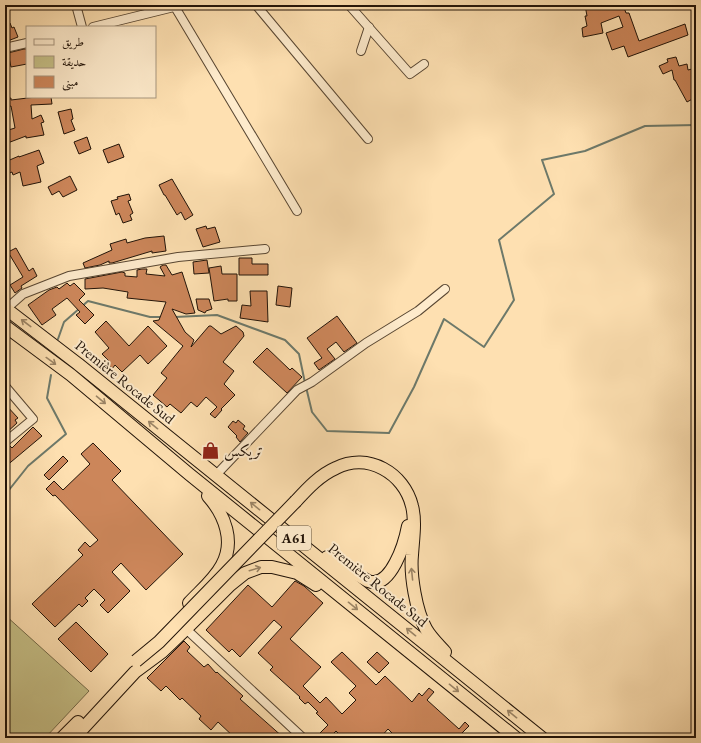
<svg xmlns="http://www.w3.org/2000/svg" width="701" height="743" viewBox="0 0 701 743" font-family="'EB Garamond',Amiri,serif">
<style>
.green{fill:#c6c087;stroke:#746a48}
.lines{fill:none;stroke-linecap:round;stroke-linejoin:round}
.stream{stroke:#6d796a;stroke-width:2}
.building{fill:#cc865a;stroke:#211308}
.minor-casing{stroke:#584632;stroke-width:10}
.highway-casing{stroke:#211308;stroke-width:14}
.minor{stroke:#feebcc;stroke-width:8}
.highway{stroke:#fee0b1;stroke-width:12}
.highway-bridge-casing{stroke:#211308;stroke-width:14;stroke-linecap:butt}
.highway-bridge{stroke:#fee0b1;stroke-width:12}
.oneway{stroke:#9b8465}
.labels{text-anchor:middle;stroke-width:4;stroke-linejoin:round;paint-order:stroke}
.shield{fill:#feebcc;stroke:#635443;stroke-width:1}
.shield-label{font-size:14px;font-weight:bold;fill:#211308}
.street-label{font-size:15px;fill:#211308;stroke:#feebcc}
.poi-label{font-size:15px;fill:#211308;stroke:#feebcc;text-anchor:start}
</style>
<rect width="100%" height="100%" fill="#fee0b1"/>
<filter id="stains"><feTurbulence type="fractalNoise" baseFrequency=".005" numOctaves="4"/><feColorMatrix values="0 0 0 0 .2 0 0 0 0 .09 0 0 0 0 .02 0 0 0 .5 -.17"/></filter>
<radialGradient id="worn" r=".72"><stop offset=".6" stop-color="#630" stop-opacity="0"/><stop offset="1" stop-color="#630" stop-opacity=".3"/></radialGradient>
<!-- green -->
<path class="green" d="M5,615L89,691L45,738H5Z"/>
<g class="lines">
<!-- stream -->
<g class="stream">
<path d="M175,317L217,315L285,340L299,354L305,383"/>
<path d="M58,339L64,322L88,301L150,317H163"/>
<path d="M306,387L312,412L327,431L389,433L414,387L444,319L484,347L514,300L499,240L554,194L542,160L585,151L645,126L696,125"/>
<path d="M5,495L28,466L66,434L47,398L51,375"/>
</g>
</g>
<!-- building -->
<g class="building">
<path d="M585,5H598V7L605,5H623L626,13H629L639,41L685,24L688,35L628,57L624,46L612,50L606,33L623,27L619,16L601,23L603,33L583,37L582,28L587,26L585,16H587Z"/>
<path d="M10,23L12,28L14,27L18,37L5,42V24Z"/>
<path d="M24,49H27V64L11,67L8,53Z"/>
<path d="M676,57L679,66L687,64L688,70L696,68V97L687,102L675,80H674L672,70L663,74L659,66L668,62L667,59Z"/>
<path d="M36,97H51L52,104L31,105L32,119L41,115L44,122L41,123L44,135L26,138V136L5,144V131L15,128L11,106L5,107V99L11,98V100Z"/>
<path d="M71,109L73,119L71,120L75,130L64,134L58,112Z"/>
<path d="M87,137L91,149L79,154L74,142Z"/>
<path d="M119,144L124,157L108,163L103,150Z"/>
<path d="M39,150L44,163L37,166L41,182L23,186L20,172L13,175L12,172L5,175V162L19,156V157Z"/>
<path d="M70,176L77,190L63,197L59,191L52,195L48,187Z"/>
<path d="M172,179L193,215L185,220L181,212L177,215L165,195H164L159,185Z"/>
<path d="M129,194L131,200L128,201L133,213L130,215L132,220L123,223L119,213L116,215L111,201L118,199L117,197Z"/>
<path d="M206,226L207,229L215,227L220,242L203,247L196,229Z"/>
<path d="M164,236L166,251L152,253V251L112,263H109V261L100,265L85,268L83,263L112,250L110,244L126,239L127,243L145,238Z"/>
<path d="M16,248L29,271L33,268L37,276L21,286L22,288L15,293L10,285L23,277L8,252Z"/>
<path d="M239,258H252V264H268V275H239Z"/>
<path d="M207,260L209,273L194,274L193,262Z"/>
<path d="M163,265H166L172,275L182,272L195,313L186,314L172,309L185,332L194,340L191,347L209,326H211L221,334L236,326L243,332L244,336L223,362L234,371L224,384L235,395L221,409L222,410L215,418L210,414L217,407L206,397L197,407L191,402L181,413L170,404L167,407L153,395L167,378L161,373L183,346L153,321L159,320L166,302L127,298L128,292L103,288L85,289V279L122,272L125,273V276L137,277V270L142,269H147L146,274L165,276L160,267Z"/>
<path d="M221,266L222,274H237V301H228V299L214,301L209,268Z"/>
<path d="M67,283L70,286L74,283L85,294L79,300L94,315L85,324L76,315L80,312L67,298L52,309L56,315L42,325L28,305L49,290L57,287L59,289Z"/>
<path d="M278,286L292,288L290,307L276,305Z"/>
<path d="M250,291H267L268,322L240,318L242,305L251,306Z"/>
<path d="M196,299H209L212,309L206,311L205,313L198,310Z"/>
<path d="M337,316L357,343L344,352L336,342L327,349L335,359L319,370L314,363L322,358L307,338Z"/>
<path d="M106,321L129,346L148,326L167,346L148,364L140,355L122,372L115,365L112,369L108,364L110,362L102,354L109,348L95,332Z"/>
<path d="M267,348L290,370L292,368L302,377L287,393L253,362Z"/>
<path d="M5,404L18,418L15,420L17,423L5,434Z"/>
<path d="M238,420L245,426L243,429L248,433L240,442L236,437L237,436L228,427L233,421L236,423Z"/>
<path d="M33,427L42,436L5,467V451L10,446L12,448Z"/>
<path d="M93,443L121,471L112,480L183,554L146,590L121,563L112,572L130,591L108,613L100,605L105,600L94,589L85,598L88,601L82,607L79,604L55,627L32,604L83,555L78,550L85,542L90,547L98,540L55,495L53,496L46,489L54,481L63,490L90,464L81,454Z"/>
<path d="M63,456L68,461L49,480L44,475Z"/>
<path d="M295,581L304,586L323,603L290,639L321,667L303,686L320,703L326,697L342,714L356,700L349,693L356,686L331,662L342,652L376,685L385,676L412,702L419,693L422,696L429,688L434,692L427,700L459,729L465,722L469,726L457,738H397L388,729L380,738H343L336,731L329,738H315L328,725L316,713L318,712L308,702L305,704L299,698L300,697L270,670L273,667L258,653L282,627L274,620L240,657L232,649L229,652L206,630L248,585L272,607Z"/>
<path d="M76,622L108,654L91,672L58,639Z"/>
<path d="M184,641L190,647L187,651L204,667L208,664L216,673L217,672L243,696L240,699L284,738H235L218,722L211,730L199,719L201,716L182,698L180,700L166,686L161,691L147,678Z"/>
<path d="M377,652L389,663L379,673L367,662Z"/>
</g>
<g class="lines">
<defs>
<g id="minor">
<path d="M76,5L82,27"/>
<path d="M256,5L368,139"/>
<path d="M349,5L410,74L424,64"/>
<path d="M175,7L297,211"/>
<path d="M93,27L182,5"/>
<path d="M5,48L27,43"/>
<path d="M361,51L369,27"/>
<path d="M6,309L23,294L69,276L178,257L265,249"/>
<path d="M5,386L33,419L5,442"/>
<path d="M216,475L297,390L312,382L366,343L418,311L445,289"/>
<path d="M186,629L303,738"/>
</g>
<g id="highway">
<path d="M5,308L78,364L542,738"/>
<path d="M5,326L71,375L189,474L516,738"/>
<path d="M296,501C308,488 320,475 336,468C368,452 404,473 412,506C416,521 413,539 412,555C410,575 416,611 426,629C431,638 439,645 445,652"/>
<path d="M327,557L368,581C391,590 405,542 408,526"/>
<path d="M189,603C200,591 214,580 222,565C235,542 225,515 208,496"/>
<path d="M62,738L78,722"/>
<path d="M74,738L135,672L162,652L186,629L230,585L245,573L261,567H272L297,573L316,585"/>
</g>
</defs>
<!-- minor casing -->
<use href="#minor" class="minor-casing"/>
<!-- highway casing -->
<use href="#highway" class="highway-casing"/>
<!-- minor -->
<use href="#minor" class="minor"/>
<!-- highway -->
<use href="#highway" class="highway"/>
<defs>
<path id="highway-bridge" d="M136,661L159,642L296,501"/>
</defs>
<!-- highway-bridge casing -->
<use href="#highway-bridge" class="highway-bridge-casing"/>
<!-- highway-bridge -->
<use href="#highway-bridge" class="highway-bridge"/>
</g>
<!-- one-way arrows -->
<defs><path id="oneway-shaft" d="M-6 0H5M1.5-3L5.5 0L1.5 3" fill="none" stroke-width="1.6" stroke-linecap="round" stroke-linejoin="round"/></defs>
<g class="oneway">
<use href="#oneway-shaft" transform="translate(26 323) rotate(-143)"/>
<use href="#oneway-shaft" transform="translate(51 361) rotate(36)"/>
<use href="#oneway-shaft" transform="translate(101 400) rotate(40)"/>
<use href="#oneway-shaft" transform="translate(153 425) rotate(-141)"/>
<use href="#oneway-shaft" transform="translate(255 506) rotate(-141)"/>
<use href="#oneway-shaft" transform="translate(255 569) rotate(-16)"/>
<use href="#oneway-shaft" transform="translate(412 574) rotate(-96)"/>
<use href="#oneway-shaft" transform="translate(353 606) rotate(39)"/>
<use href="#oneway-shaft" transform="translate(411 632) rotate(-141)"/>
<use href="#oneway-shaft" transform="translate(454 688) rotate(39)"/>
<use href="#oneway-shaft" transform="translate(512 714) rotate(-141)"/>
</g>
<!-- icons -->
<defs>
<symbol id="shop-bare" viewBox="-9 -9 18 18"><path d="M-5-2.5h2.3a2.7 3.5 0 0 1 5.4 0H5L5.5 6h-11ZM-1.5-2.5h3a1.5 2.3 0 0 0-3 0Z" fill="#8f2418" stroke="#feebcc" stroke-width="2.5" paint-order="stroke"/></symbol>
</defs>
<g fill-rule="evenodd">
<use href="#shop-bare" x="198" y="438" width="25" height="25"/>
</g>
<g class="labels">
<!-- shield labels -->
<rect class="shield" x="277" y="526" width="34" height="24" rx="3"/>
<g class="shield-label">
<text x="294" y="543">A61</text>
</g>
<!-- street labels -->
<g class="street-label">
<text transform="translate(125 382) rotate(39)" y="5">Première Rocade Sud</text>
<text transform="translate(378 585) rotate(39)" y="5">Première Rocade Sud</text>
</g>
<!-- poi labels -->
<g class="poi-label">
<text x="224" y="456">تريكس</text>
</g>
</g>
<!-- margin -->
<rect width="701" height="743" fill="none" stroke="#fee0b1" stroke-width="20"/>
<rect x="6" y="6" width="689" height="731" fill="none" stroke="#211308" stroke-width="2"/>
<rect x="10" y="10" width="681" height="723" fill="none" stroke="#211308"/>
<!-- legend -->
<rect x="26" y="26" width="130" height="72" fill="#feebcc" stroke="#a6957e"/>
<rect x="34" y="39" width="20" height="6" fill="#feebcc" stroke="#a6957e"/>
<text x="62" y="46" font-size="12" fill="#211308">طريق</text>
<rect x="34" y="56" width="20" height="12" fill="#c6c087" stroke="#a6957e"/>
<text x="62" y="66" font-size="12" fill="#211308">حديقة</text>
<rect x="34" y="76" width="20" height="12" fill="#cc865a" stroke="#a6957e"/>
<text x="62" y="86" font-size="12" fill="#211308">مبنى</text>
<rect width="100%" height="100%" filter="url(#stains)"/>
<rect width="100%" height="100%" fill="url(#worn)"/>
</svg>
